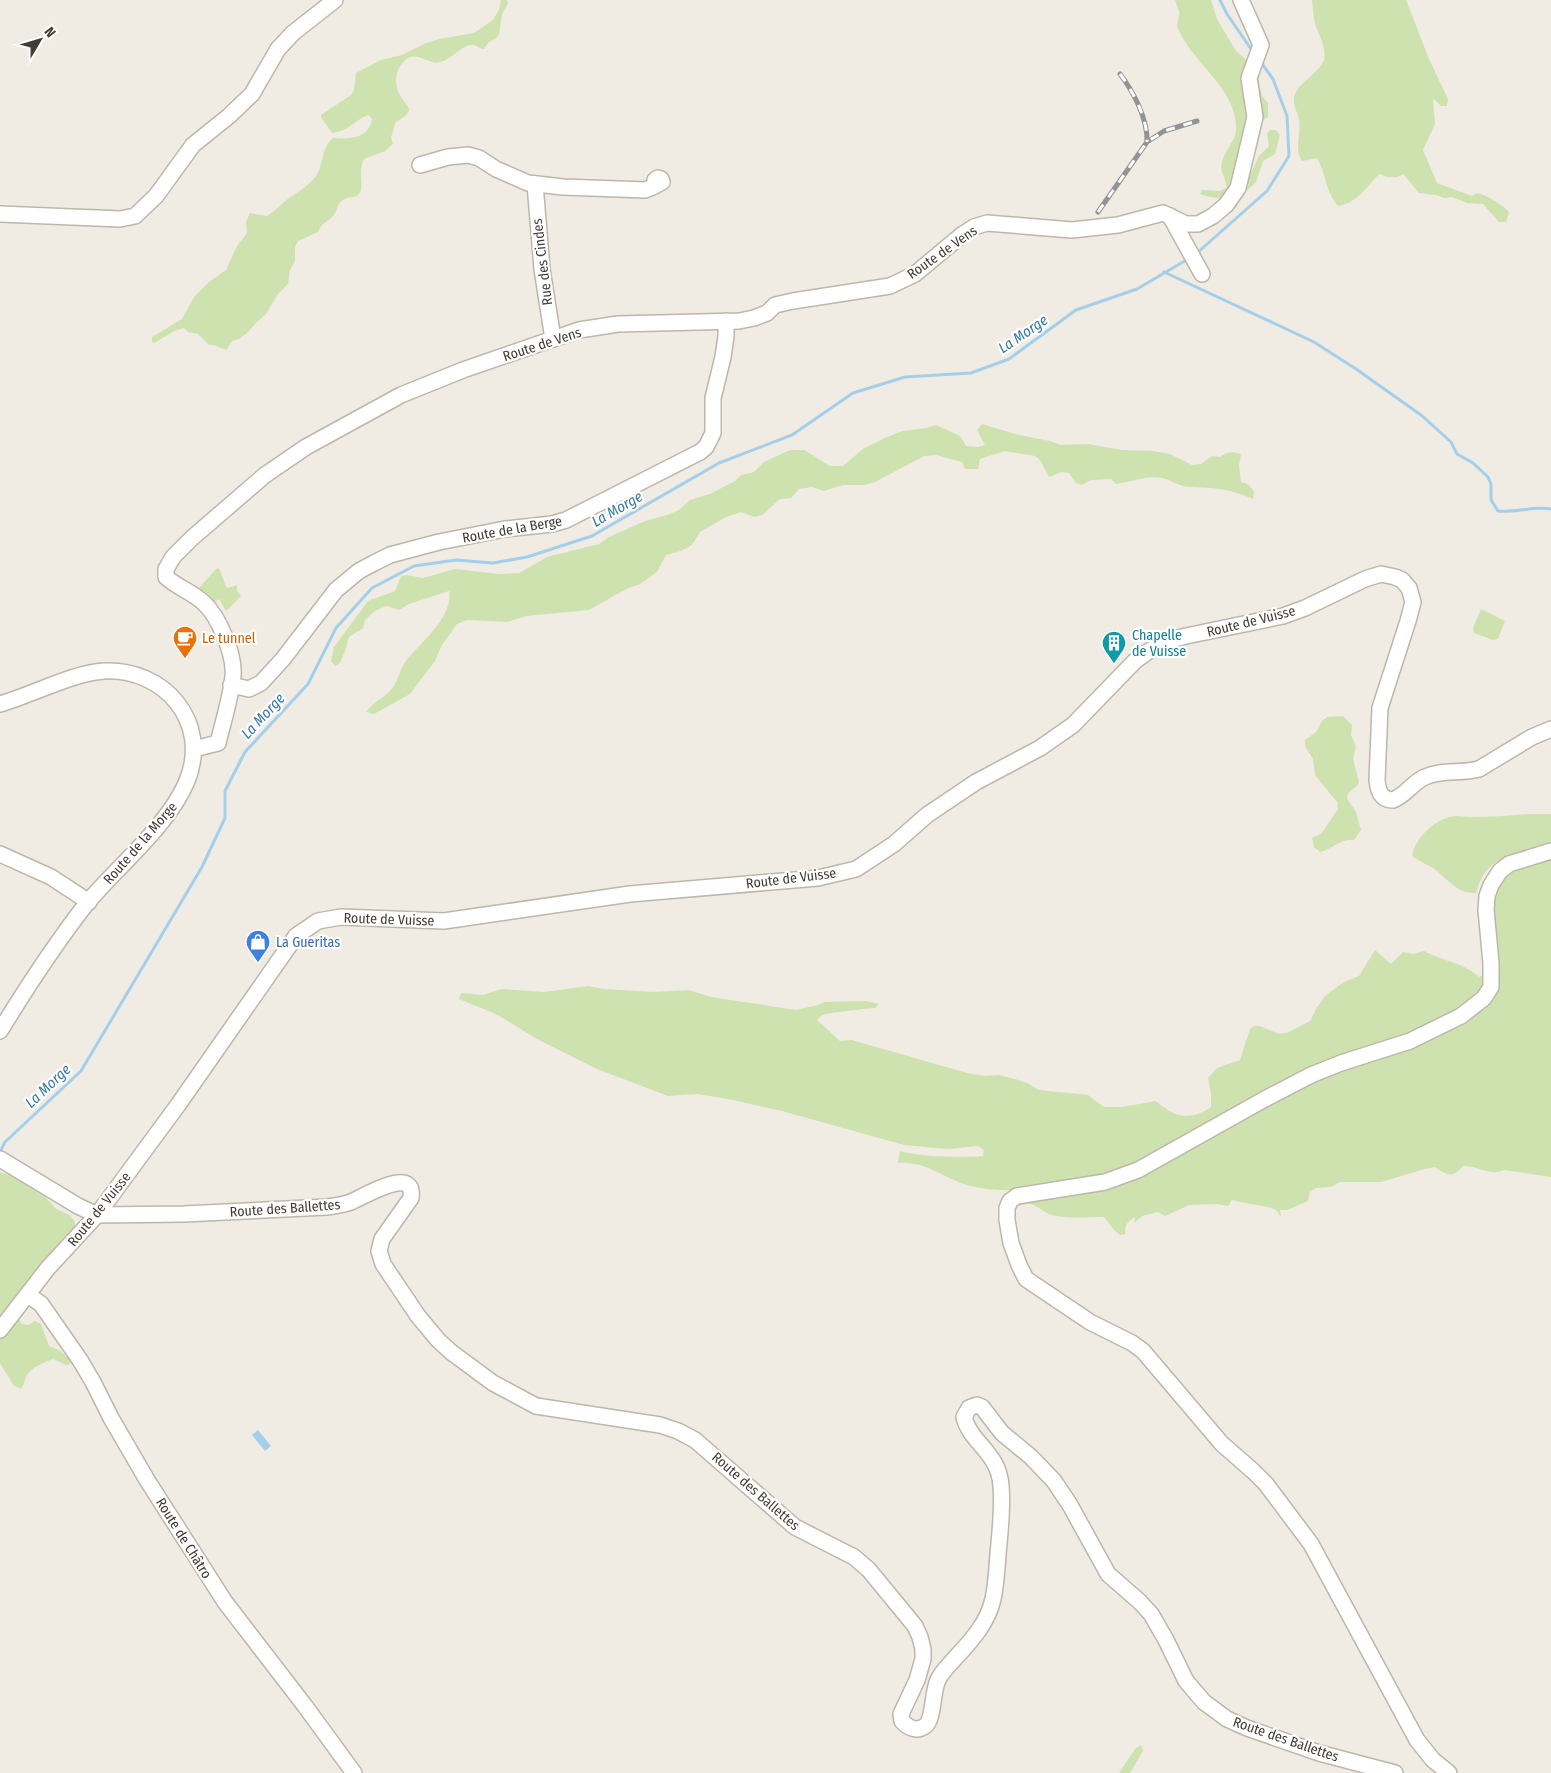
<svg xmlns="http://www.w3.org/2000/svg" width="1551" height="1773" viewBox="0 0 1551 1773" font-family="'Fira Sans Condensed',sans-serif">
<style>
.green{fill:#cde2af}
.water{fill:#a4cfea}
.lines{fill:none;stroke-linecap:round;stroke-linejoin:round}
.stream{stroke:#a4cfea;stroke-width:3}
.minor-casing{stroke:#beb6aa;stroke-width:18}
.minor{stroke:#fff;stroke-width:15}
.rail-casing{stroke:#939393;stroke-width:5}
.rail{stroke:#fff;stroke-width:3;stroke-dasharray:9;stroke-linecap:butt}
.labels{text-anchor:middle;stroke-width:4.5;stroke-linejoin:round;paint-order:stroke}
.street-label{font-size:14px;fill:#423c34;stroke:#fff}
.culture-label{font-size:14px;fill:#0d838f;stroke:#fff;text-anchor:start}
.food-label{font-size:14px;fill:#c56008;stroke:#fff;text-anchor:start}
.shop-label{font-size:14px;fill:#366cbe;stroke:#fff;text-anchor:start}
.water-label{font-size:15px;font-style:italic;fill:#377aa5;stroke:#fff}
</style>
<rect width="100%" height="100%" fill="#f0ece4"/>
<!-- green -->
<g class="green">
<path d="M501,0H507L508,3L502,14L499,35L495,39L489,42L484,49C480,49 478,46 474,45C463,43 452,60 440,62C427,65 416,49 404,61C393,73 394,88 403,100C405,103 409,106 409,110C408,116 399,119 395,123L394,128L391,137L393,144L385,151L364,159C357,172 365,188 359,194C355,199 349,196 345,199C337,202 338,209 334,215C328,222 322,222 318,232L298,241L295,247V261L290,270L288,284L278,294L266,314L256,323L247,333L239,339L232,341L226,350L214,345H209L198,334L188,332L184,328L174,331L154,343L152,342V337L182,319L194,297L209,282L226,270L237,246L247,233L246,222L250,213L267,216C274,212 279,206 285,201C295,194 308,186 316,176C324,164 321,148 333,138C349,139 369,139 372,119L369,115C355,119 350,131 332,133L321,117V115L351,95L354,90L356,73L381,60L402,55L424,44L439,39L474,33L493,20L499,10Z"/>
<path d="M1175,0H1211L1217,19L1236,51L1249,62L1258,76L1262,96L1268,103V117L1262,121L1260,118L1243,184L1251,173L1259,156L1269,146L1267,134L1270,130H1276L1280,135L1275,154L1263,161L1256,182L1241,196L1236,208L1231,209L1227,201C1219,197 1209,198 1200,194L1202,190L1219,191L1226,188C1227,179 1219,171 1222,162C1224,152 1235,141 1236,131C1238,93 1202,70 1184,40C1182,37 1178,30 1177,26C1177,21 1180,16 1179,11C1178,7 1176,4 1175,0Z"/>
<path d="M1312,0H1406L1429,59L1448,99L1447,106H1441L1433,98L1435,124L1423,150L1437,183L1472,196L1477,193C1487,195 1503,205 1509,212L1506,222H1499L1483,204L1467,203L1452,197L1445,198L1435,195L1419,193L1403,174C1394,180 1388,177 1379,174C1366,188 1357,203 1338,206C1324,188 1327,176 1317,158L1302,161C1294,149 1301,134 1299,120C1298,112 1291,103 1295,94C1301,81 1320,72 1324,60C1327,46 1318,35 1315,23C1313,16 1313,7 1312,0Z"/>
<path d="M982,424L1015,434L1050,441L1061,445L1088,444L1122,450L1153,451L1170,454L1192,465L1201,464L1212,456L1220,457C1227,452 1232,451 1241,454L1239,466L1241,482L1249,485L1254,492L1253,499C1227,488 1215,488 1188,487C1179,486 1171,480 1162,478C1147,475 1131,482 1116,484L1111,479L1091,480L1082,485L1076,483L1069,473L1062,472L1049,477L1040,460L1035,456L1005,451L980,459L978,469H965L962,462L936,455L924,456L875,482L864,485H843L824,491L812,487L799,489L791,498L780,499L762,515L754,517L741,512L726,517L700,532L692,545L681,551L666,555L657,572L640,584L626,589L589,610L526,616L507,622L467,620L457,624L442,645L435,661L410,694L374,714L366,712C373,701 386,698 394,686C399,677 401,666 408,658C422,642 454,615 449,591L409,604L399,610L386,606L375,611L365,620L363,628L349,637L345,651L340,663L335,666L331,661L334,647L368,601L395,591L401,576L407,575L423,578L455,569L500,574L519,573L547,557L599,544L609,537L645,521L667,515L679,510L690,500L710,494L735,481L741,475L754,472L764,462L790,450H804L830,466H843L863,449L885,438L902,431L926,428L936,425L960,436L966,446L978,447L985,445L977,430Z"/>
<path d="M219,568L226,587L228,588L237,585V591L241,596L226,611L219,599L215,602L207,593L199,588L216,569Z"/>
<path d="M1481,609L1505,621L1498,639L1493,640L1474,633L1473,628Z"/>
<path d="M1343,716L1352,725L1351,735L1356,747L1353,759L1359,782L1357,786L1348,793L1347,799L1356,812L1361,830L1354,840C1341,838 1333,849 1320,852L1314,847L1312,838L1322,833L1338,809L1337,802L1315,775L1313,759L1305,746V740L1316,732L1322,721L1327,717Z"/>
<path d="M1527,814H1551V1177L1504,1170C1490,1177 1478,1165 1463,1166C1453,1178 1447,1176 1435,1167L1425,1169L1381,1182H1340L1331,1187L1316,1188L1310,1192L1308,1201L1287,1210H1280L1281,1217C1279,1215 1278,1212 1276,1210C1270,1206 1241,1203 1232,1200L1228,1206L1216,1204L1189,1205L1165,1216L1158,1212L1142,1216L1134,1223L1135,1217C1127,1222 1125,1224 1125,1234L1120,1235L1114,1230L1104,1217C1087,1217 1067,1219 1052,1215C1043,1213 1039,1206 1030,1204C1024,1203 1020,1207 1015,1206L1021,1190C1004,1191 985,1190 967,1185C944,1178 924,1160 898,1163L900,1151C923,1157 959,1158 983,1156L984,1150L978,1146L948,1149L904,1145L782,1111L728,1099L697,1094L668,1096L597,1069L537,1039L496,1014L459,999L461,993L483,995L502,989L544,992L588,986L604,989L653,992L689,990L711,997L796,1010L818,1005L824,1002L865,1001L879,1004L875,1008C869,1008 827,1013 823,1015C821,1016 819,1018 817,1020L840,1041L852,1040L967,1073L985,1076L999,1075L1015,1079L1027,1083L1039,1090L1088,1095L1104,1107H1122L1156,1101C1174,1117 1189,1122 1211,1107V1093L1208,1078L1217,1068L1240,1060L1250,1029L1254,1026H1259L1280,1034L1289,1032L1310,1021L1316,1009L1325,996L1344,982L1359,976L1375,950L1391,964L1403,952L1413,954L1424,951C1442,961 1463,962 1479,977L1495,969L1491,901L1513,860V855C1491,861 1482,872 1476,893C1457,894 1447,878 1433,868C1426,864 1419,861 1412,856C1415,837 1437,817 1456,816C1461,816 1467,817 1472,817C1490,817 1509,816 1527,814Z"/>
<path d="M0,1172L14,1177L46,1198L56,1209L70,1215L75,1222V1228L51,1252L50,1258L19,1319L22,1324L29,1325L35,1321L41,1324L49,1346L59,1350L70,1360V1364L66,1365L53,1359C44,1362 30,1368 26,1377C24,1382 24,1385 21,1389L14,1386L0,1363Z"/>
<path d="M1141,1745L1143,1751L1130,1773H1119L1135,1749Z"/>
</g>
<!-- water -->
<path class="water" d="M258,1430L271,1446L265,1451L252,1435Z"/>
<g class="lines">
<!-- stream -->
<g class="stream">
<path d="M1220,0L1227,14L1253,52"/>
<path d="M1197,253L1267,191L1289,156L1287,116L1273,79L1260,61"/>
<path d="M1164,272L1314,342L1356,369L1421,415L1451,442L1457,454L1473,463L1488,477L1491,484V500L1498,511C1518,513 1530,506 1551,509"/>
<path d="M0,1152L5,1142L81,1071L202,867L225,818V791L245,752L308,684L336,628L372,588L414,566L456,560L493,563L527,557L592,536L719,463L792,435L853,393L905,377L971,373L1009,359L1076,310L1137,289L1188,259"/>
</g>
<defs>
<g id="minor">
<path d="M420,165L448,157L468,155L479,158L496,169L528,183L563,187L645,190C651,188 657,185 662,182L661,179L658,178L655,180L654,186"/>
<path d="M535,184L542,269L553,339"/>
<path d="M0,214L120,219L135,216L156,196L193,145L229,116L252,94L278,49L293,33L335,0"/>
<path d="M1170,216L1202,274"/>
<path d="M231,685L249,689L261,683L283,659L336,590L359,571L374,563L390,555L439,542L505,529L552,524L566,520L700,452L706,447L713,433V398L723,357L726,336V321"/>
<path d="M0,704C32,695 72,673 104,671C164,668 211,722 187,781C169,825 118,866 87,903C55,944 27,987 0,1031"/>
<path d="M194,749L218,743C223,722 231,697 233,676C235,655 219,617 204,603C191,591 178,588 166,577V569L173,557L192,538L265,475L306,447L401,395L463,370L579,330L618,324L739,321L754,318L767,313L775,305L793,301L890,286L915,274L963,234L974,227L987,223L1072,230L1118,225L1163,213L1186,224H1198L1213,216L1226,205L1238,188L1255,117L1249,78L1261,45L1241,0"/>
<path d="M0,854L51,877L89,902"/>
<path d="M0,1159L78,1206L97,1215L184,1214L327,1207C335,1206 343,1205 351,1202C363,1197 416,1164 411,1198L382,1239L379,1251L383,1264L418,1316L438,1340L451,1352L493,1383L536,1406L660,1425L678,1431L695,1440L795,1527L854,1557L869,1570L915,1626L920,1637L923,1649V1659L917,1680L901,1714L902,1721C908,1728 917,1732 925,1726C934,1720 932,1692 938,1680C942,1671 950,1664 957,1656C972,1640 988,1622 993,1599C996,1585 997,1569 998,1554C1000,1532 1003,1508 1001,1486C999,1452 970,1443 964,1417L969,1408L977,1405L982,1407L1002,1433L1031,1457L1054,1481L1070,1505L1108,1574L1140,1602L1151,1614L1166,1640L1186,1681L1204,1702L1227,1719L1247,1728L1319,1753L1395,1773"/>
<path d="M28,1295L41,1304L80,1360L93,1382L111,1418L147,1480L225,1602L305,1706L354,1773"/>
<path d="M0,1330L48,1268L97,1215L178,1105L296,936L318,921L341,917L444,921L630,894L818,878L856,869L894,844L927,815L976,782L1040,748L1073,725L1135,661L1149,651L1167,641L1186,636L1283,616L1305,608L1365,579L1381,574L1395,577L1402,580L1409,588L1413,602L1408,621L1380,708L1377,780C1378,791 1381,800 1393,800C1406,795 1413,782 1425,777C1441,769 1461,774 1479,769L1532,737L1551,729"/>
<path d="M1449,1773L1433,1760L1417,1740L1311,1544L1266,1484L1253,1471L1222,1444L1143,1351L1132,1343L1090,1322L1026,1279L1019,1265L1011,1243L1007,1220V1208L1010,1201L1017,1196L1105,1182L1138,1170L1263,1100L1311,1075L1341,1063L1410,1041L1461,1016L1484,998L1491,987V963L1486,910L1487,896L1491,885L1500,871L1509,864L1551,851"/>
</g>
</defs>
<!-- minor casing -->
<use href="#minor" class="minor-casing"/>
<!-- minor -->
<use href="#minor" class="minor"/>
<defs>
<g id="rail">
<path d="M1120,74C1133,91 1148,119 1147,142"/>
<path d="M1098,212L1147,142L1164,131L1197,121"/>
</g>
</defs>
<!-- rail casing -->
<use href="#rail" class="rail-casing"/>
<!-- rail -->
<use href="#rail" class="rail"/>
</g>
<!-- icons -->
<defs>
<symbol id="cafe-pin" viewBox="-11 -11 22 30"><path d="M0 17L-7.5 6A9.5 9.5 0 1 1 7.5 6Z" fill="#e8710a" stroke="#fff"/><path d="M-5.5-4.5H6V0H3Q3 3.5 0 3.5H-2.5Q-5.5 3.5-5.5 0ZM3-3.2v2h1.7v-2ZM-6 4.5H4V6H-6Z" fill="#fff"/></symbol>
<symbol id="building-pin" viewBox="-11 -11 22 30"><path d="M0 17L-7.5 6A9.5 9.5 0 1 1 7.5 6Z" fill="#0f9aa8" stroke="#fff"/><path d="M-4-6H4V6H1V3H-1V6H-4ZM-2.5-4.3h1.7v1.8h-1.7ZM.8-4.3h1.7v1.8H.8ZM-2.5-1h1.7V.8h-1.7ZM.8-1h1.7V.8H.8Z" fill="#fff"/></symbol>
<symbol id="shop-pin" viewBox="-11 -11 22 30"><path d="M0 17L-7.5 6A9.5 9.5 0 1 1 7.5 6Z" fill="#3f7fe0" stroke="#fff"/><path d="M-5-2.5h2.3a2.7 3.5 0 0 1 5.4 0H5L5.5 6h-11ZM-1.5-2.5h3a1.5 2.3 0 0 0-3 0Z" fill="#fff"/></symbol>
</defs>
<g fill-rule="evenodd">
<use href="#cafe-pin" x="171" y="624" width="28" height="38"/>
<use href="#building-pin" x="1100" y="629" width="28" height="38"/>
<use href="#shop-pin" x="244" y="928" width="28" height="38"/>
</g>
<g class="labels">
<!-- street labels -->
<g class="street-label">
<text transform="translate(942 252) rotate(-35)" y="5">Route de Vens</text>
<text transform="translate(542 262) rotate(-97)" y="5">Rue des Cindes</text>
<text transform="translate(542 344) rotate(-18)" y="5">Route de Vens</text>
<text transform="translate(512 529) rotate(-10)" y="5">Route de la Berge</text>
<text transform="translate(1251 621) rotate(-14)" y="5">Route de Vuisse</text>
<text transform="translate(140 843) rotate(-49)" y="5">Route de la Morge</text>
<text transform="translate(791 878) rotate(-7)" y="5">Route de Vuisse</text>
<text transform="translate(389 919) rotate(2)" y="5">Route de Vuisse</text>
<text transform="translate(285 1208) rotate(-4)" y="5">Route des Ballettes</text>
<text transform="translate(99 1209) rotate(-51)" y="5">Route de Vuisse</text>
<text transform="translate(756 1491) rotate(41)" y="5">Route des Ballettes</text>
<text transform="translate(184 1538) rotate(58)" y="5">Route de Châtro</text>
<text transform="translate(1286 1739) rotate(19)" y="5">Route des Ballettes</text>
</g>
<!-- culture labels -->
<g class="culture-label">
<text x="1132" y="640">Chapelle<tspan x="1132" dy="16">de Vuisse</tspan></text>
</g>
<!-- food labels -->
<g class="food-label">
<text x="202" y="643">Le tunnel</text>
</g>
<!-- shop labels -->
<g class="shop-label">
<text x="276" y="947">La Gueritas</text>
</g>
<!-- water labels -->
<g class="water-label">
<text transform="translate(1023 334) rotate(-34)" y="5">La Morge</text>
<text transform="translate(617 509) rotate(-30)" y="5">La Morge</text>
<text transform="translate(263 716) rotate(-47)" y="5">La Morge</text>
<text transform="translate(48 1086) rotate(-43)" y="5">La Morge</text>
</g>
</g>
<!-- north arrow -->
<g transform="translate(40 40) rotate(52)" stroke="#ffffff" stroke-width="4" paint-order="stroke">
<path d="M0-4L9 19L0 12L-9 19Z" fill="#423c34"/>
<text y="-8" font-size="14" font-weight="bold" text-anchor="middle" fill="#423c34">N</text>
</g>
</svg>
